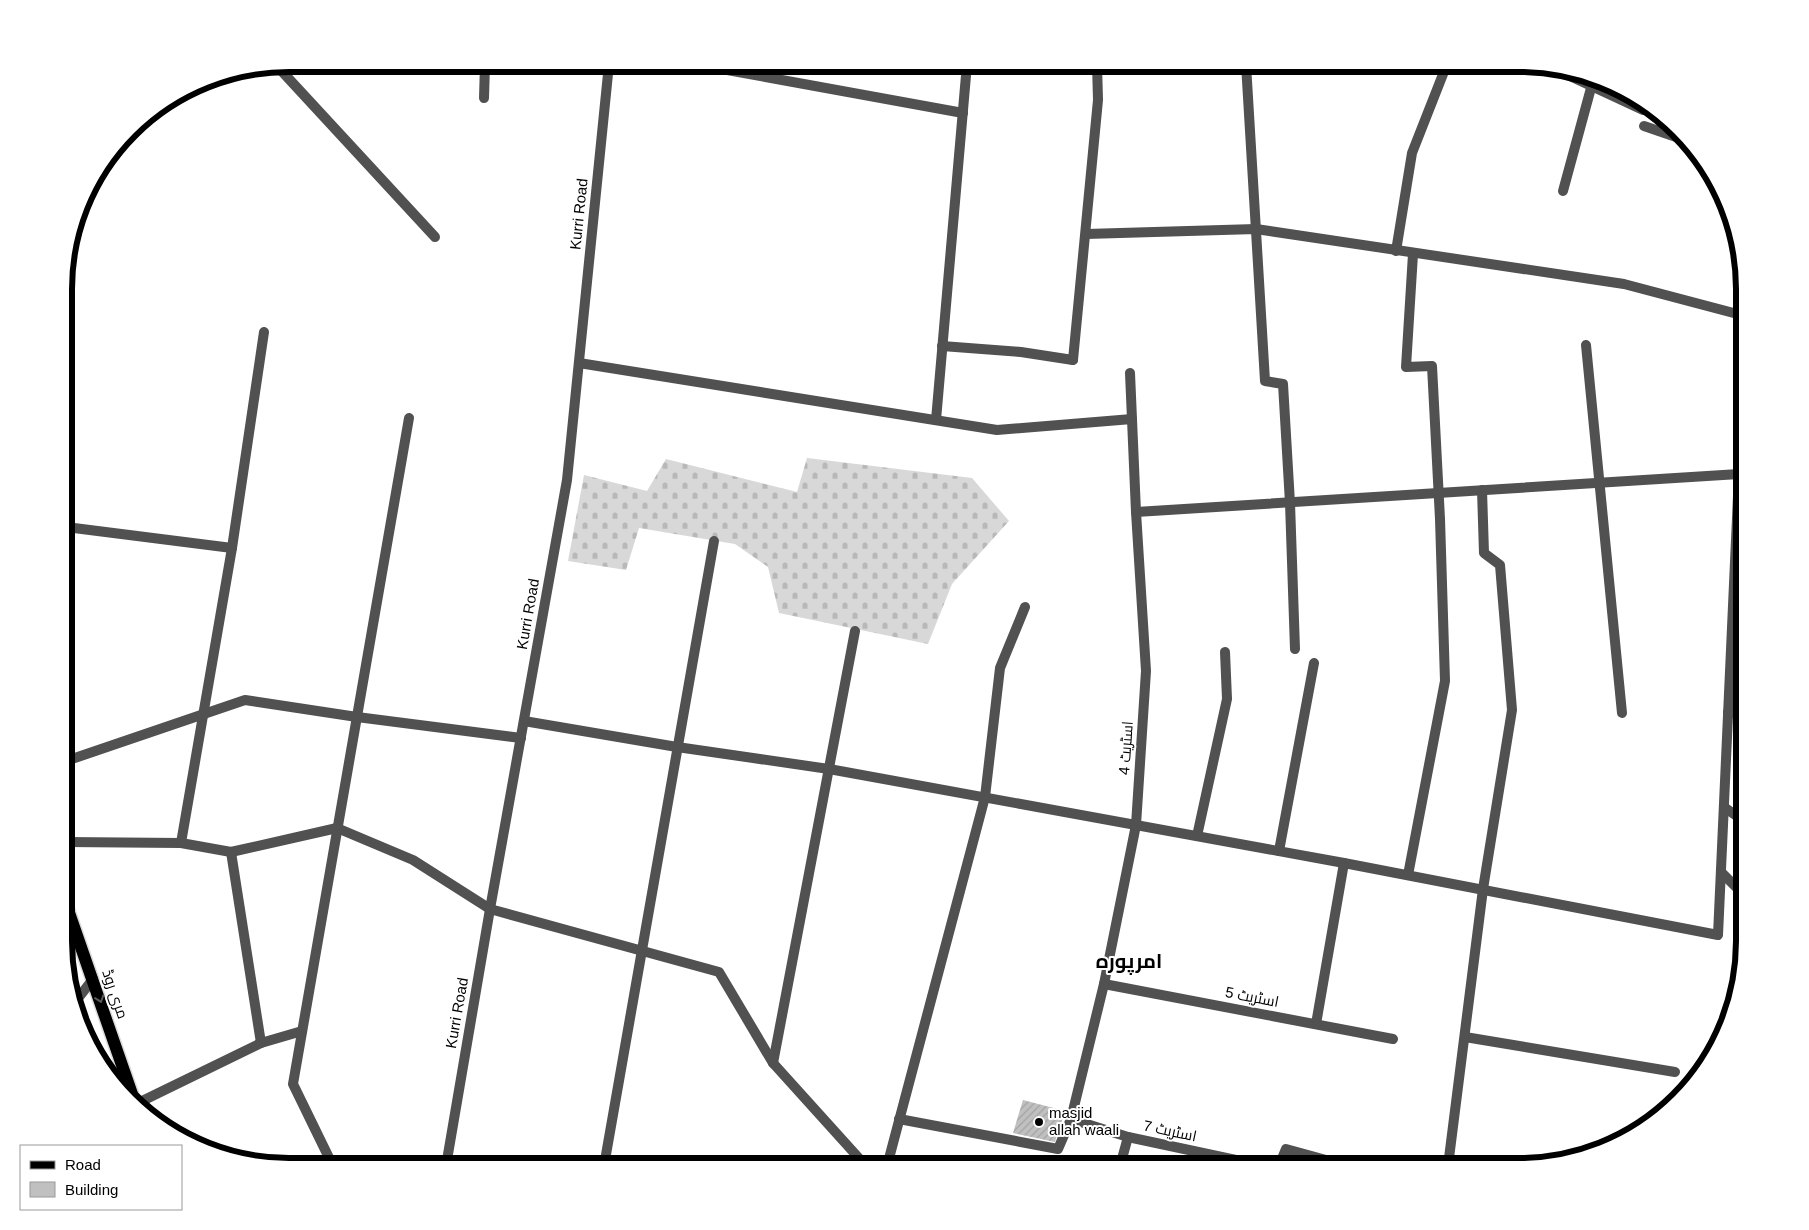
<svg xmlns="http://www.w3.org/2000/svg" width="1809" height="1230" viewBox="0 0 1809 1230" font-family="Helvetica,Cairo,sans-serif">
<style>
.cemetery{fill:url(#cemetery-stones)}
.building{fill:url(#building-hatch)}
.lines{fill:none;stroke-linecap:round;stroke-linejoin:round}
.primary-casing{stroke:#dbdbdb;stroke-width:15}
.service{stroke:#515151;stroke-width:10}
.minor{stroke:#515151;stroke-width:10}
.tertiary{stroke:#515151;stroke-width:10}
.primary{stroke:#000;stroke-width:12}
.oneway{stroke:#595959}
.poi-dot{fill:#000;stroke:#fff;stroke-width:2}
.labels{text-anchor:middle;stroke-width:4;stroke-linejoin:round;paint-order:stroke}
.street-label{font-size:15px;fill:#000;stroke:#fff}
.poi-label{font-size:15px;fill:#000;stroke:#fff;text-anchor:start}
.district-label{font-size:20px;font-weight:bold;fill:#000;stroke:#fff}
.rim{fill:none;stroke:#000;stroke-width:6}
</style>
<defs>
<pattern id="cemetery-stones" width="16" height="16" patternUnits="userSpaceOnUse" patternTransform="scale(1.25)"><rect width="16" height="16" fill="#d8d8d8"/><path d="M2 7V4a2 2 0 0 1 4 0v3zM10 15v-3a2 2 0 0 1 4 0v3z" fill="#b8b8b8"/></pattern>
<pattern id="building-hatch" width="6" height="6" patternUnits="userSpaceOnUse" patternTransform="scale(1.25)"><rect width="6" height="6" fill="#c0c0c0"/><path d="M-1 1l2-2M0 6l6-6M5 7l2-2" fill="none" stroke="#a3a3a3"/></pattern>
</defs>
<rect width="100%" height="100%" fill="#fff"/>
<!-- cemetery -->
<path class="cemetery" d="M807,458L972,478L1009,521L952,584L928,644L779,613L768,567L735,544L639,528L626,570L568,561L584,475L647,491L666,459L797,492Z"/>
<!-- building -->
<path class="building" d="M1023,1100L1065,1111L1055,1142L1013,1133Z"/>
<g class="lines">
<defs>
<path id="primary" d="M66,904L132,1094"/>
</defs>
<!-- primary casing -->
<use href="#primary" class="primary-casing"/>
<!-- service -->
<g class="service">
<path d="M1557,70L1643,110"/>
<path d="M484,98L485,64"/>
<path d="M1563,191L1594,77"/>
<path d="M942,346L1021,352L1073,360"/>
<path d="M1721,872L1745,896"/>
</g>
<!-- minor -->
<g class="minor">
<path d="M694,64L963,113"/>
<path d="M1246,64L1265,381L1283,384L1290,503L1295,649"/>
<path d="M277,66L435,237"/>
<path d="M1644,126L1679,138"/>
<path d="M1086,234L1256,229L1624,284L1745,316"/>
<path d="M1396,251L1412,153L1447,64"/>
<path d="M1586,345L1622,713"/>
<path d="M1073,360L1098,100L1097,64"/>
<path d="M579,363L997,430L1132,419"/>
<path d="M936,420L967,64"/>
<path d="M1136,512L1739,474"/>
<path d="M66,527L232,548"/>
<path d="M1728,712L1745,714"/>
<path d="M524,721L677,747L829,769L1344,863L1718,935L1739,474L1745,426"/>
<path d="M66,761L245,700L357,717L521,738"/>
<path d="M1724,807L1745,822"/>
<path d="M1197,836L1227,699L1225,652"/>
<path d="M66,842L181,843L231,852L337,828L413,860L490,909L719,972L773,1063L866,1166"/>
<path d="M181,843L232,548L264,332"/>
<path d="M1279,851L1314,663"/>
<path d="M231,852L261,1043"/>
<path d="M1408,875L1445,681L1440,519L1432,366L1406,367L1413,254"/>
<path d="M1104,984L1393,1039"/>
<path d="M1316,1024L1344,863"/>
<path d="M1465,1037L1675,1072"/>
<path d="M773,1063L855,631"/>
<path d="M140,1102L261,1043L302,1031"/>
<path d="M899,1119L1058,1149L1071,1119L1104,984L1136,825L1146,671L1136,512L1130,373"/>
<path d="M1071,1119L1128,1137L1264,1166"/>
<path d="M333,1166L293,1084L409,418"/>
<path d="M604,1166L714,541"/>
<path d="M887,1166L985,797L1000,668L1025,607"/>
<path d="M1120,1166L1128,1137"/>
<path d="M1279,1166L1286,1149L1348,1166"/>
<path d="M1448,1166L1483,889L1512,710L1500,565L1484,553L1482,490"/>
</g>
<!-- tertiary -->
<g class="tertiary">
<path d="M76,1001L93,979"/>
<path d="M446,1166L490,909L567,480L609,64"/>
</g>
<!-- primary -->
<use href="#primary" class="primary"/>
</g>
<!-- one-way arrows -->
<defs><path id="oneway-chevron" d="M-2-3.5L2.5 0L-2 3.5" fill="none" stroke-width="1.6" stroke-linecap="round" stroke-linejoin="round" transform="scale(1.25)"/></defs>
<use class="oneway" href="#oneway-chevron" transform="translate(100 999) rotate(71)"/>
<!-- markers -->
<circle class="poi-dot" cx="1039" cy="1122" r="5"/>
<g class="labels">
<!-- street labels -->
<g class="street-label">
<text transform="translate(579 214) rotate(-84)" y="5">Kurri Road</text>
<text transform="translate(528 614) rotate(-80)" y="5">Kurri Road</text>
<text transform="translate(1126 748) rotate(-86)" y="5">اسٹریٹ 4</text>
<text transform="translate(115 994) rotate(71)" y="5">مری روڈ</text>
<text transform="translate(1252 997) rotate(11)" y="5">اسٹریٹ 5</text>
<text transform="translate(457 1013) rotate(-80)" y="5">Kurri Road</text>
<text transform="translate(1170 1131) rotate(12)" y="5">اسٹریٹ 7</text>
</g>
<!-- poi labels -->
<g class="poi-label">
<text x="1049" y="1118">masjid<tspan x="1049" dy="17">allah waali</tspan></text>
</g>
<!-- district labels -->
<g class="district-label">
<text x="1129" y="968">امرپورہ</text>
</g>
</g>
<!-- crop -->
<path d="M0 0H1809V1230H0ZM289 72H1519A217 217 0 0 1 1736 289V941A217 217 0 0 1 1519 1158H289A217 217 0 0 1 72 941V289A217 217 0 0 1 289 72Z" fill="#fff" fill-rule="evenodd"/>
<path class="rim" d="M289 72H1519A217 217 0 0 1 1736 289V941A217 217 0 0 1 1519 1158H289A217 217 0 0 1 72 941V289A217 217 0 0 1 289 72Z"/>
<!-- legend -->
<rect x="20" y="1145" width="162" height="65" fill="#ffffff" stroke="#999999"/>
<rect x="30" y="1161" width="25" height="8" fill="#000000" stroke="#999999"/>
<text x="65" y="1170" font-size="15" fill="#000000">Road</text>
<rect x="30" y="1182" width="25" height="15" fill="#c0c0c0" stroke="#999999"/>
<text x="65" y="1195" font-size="15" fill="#000000">Building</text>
</svg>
